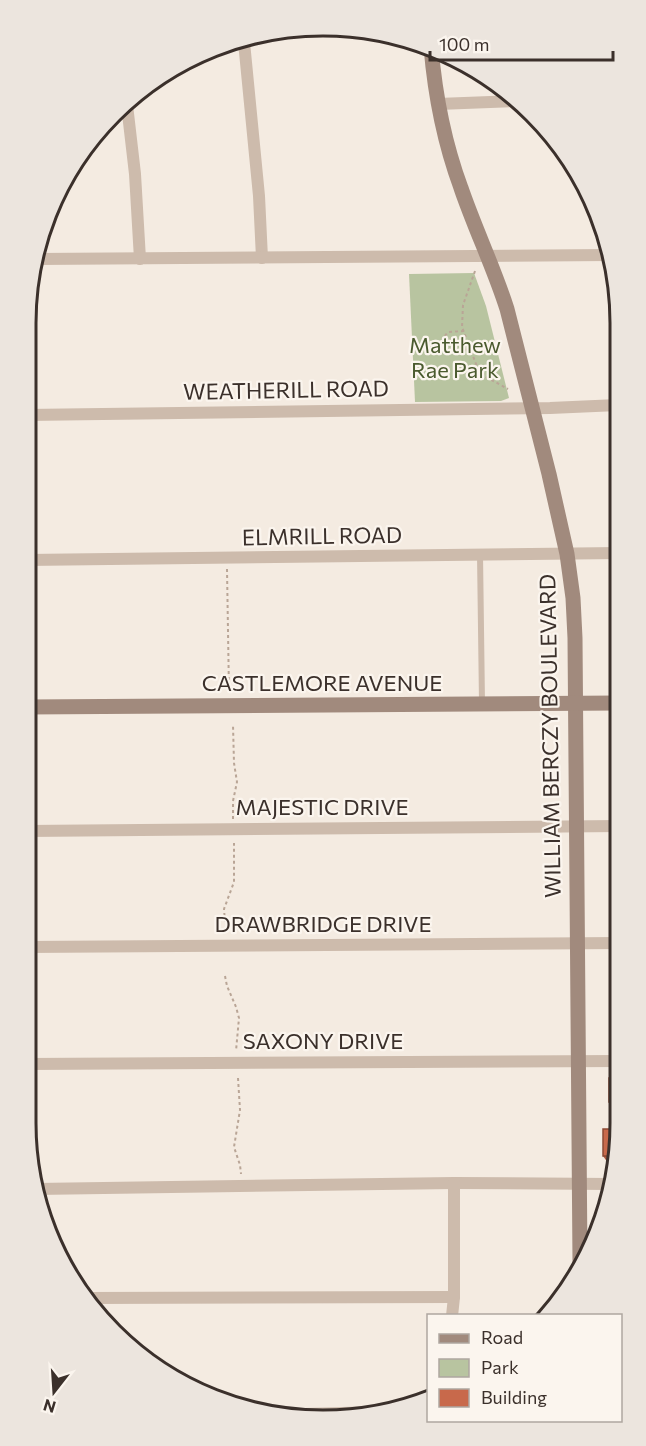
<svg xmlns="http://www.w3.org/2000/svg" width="646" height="1446" viewBox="0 0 646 1446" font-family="Commissioner,sans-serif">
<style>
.green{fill:#b8c4a0}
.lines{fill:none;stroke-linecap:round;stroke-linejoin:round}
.path{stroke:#b9a596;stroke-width:2;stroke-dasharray:3 3;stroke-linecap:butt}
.lane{stroke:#cdbbac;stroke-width:6}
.street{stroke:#cdbbac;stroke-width:12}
.secondary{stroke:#a18a7d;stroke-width:15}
.wall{fill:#ac5a40}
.shaded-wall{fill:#8c4a34}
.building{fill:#c8694b;stroke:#8c4a34;stroke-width:1.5}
.labels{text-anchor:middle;stroke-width:4.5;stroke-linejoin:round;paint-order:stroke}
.park-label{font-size:22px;fill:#4a5a2e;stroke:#fbf5ee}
.street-label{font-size:22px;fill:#3b302b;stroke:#fbf5ee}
.rim{fill:none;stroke:#3b302b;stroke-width:3}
</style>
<rect width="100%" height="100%" fill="#f4ebe1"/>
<!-- green -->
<path class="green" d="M474,273L486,306L509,398L501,401L415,402L409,274Z"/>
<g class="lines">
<!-- path -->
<g class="path">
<path d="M475,271L463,305L462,327L476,364L486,377L508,389"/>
<path d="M464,331L448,332C443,338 442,341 446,349L453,351L471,349"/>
<path d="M227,569L229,693"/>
<path d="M233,819V801L237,782L234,763L233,725"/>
<path d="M225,922L224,909L234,882V843"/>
<path d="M225,976L227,986L236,1007L239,1018L236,1051"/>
<path d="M238,1078L240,1110L234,1147L240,1165L241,1174"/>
</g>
<!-- lane -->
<path class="lane" d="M480,554L482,703"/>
<!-- street -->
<g class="street">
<path d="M244,42L259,196L262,258"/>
<path d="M438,104L515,101"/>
<path d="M127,105L135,174L140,259"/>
<path d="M36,259L610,255"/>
<path d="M26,415L550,408L618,405"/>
<path d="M26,560L619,553"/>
<path d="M26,831L620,826"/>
<path d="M26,947L620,943"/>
<path d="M26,1064L620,1061"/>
<path d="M36,1189L454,1183L610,1184"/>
<path d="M87,1298L454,1297"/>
<path d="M452,1316L454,1297V1183"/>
<path d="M267,1415L379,1412"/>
</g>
<!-- secondary -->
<g class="secondary">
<path d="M431,47C435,95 444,142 461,188C475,229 494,268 507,309L549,474L567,554L573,598L575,638L580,1262"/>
<path d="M26,707L619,703"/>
</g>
</g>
<!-- wall -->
<g class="wall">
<path d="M620,1079V1109H614L609,1102Z"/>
<path d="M620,1129L614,1163H608L603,1156Z"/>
</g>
<!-- shaded-wall -->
<path class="shaded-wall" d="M613,1149L616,1153L615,1159L613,1156Z"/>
<!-- building -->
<g class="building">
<path d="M609,1078L620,1079V1102H609Z"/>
<path d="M603,1129H620L616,1149H613V1156H603Z"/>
</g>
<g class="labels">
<!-- park labels -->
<g class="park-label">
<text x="455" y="353">Matthew<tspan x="455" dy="25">Rae Park</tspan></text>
</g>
<!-- street labels -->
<g class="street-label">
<text transform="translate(286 390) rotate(-1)" y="8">WEATHERILL ROAD</text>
<text transform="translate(322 536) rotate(-1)" y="8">ELMRILL ROAD</text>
<text x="322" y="691">CASTLEMORE AVENUE</text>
<text transform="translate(550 736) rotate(-91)" y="8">WILLIAM BERCZY BOULEVARD</text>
<text x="322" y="815">MAJESTIC DRIVE</text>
<text x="323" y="932">DRAWBRIDGE DRIVE</text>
<text x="323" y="1049">SAXONY DRIVE</text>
</g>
</g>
<!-- crop -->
<path d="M0 0H646V1446H0ZM323 36H323A287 287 0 0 1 610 323V1123A287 287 0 0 1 323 1410H323A287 287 0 0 1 36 1123V323A287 287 0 0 1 323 36Z" fill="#ece5de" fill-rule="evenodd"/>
<path class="rim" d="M323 36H323A287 287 0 0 1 610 323V1123A287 287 0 0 1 323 1410H323A287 287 0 0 1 36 1123V323A287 287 0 0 1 323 36Z"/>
<!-- legend -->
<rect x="427" y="1314" width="195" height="108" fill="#fbf5ee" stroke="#aea6a0" stroke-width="1.5"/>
<rect x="439" y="1334" width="30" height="9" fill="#a18a7d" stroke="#aea6a0" stroke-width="1.5"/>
<text x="481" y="1344" font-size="18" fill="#3b302b">Road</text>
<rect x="439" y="1359" width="30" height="18" fill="#b8c4a0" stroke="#aea6a0" stroke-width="1.5"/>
<text x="481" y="1374" font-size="18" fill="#3b302b">Park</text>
<rect x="439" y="1389" width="30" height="18" fill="#c8694b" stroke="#aea6a0" stroke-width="1.5"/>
<text x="481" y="1404" font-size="18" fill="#3b302b">Building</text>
<!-- north arrow -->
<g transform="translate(54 1392) rotate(197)" stroke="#fbf5ee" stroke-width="4.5" paint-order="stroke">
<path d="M0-4.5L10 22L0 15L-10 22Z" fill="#3b302b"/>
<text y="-9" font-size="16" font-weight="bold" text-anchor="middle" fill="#3b302b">N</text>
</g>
<!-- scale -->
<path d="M430 51v9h183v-9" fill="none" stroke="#3b302b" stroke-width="3"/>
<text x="439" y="51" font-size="18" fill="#3b302b" stroke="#fbf5ee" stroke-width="4.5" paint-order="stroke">100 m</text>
</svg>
